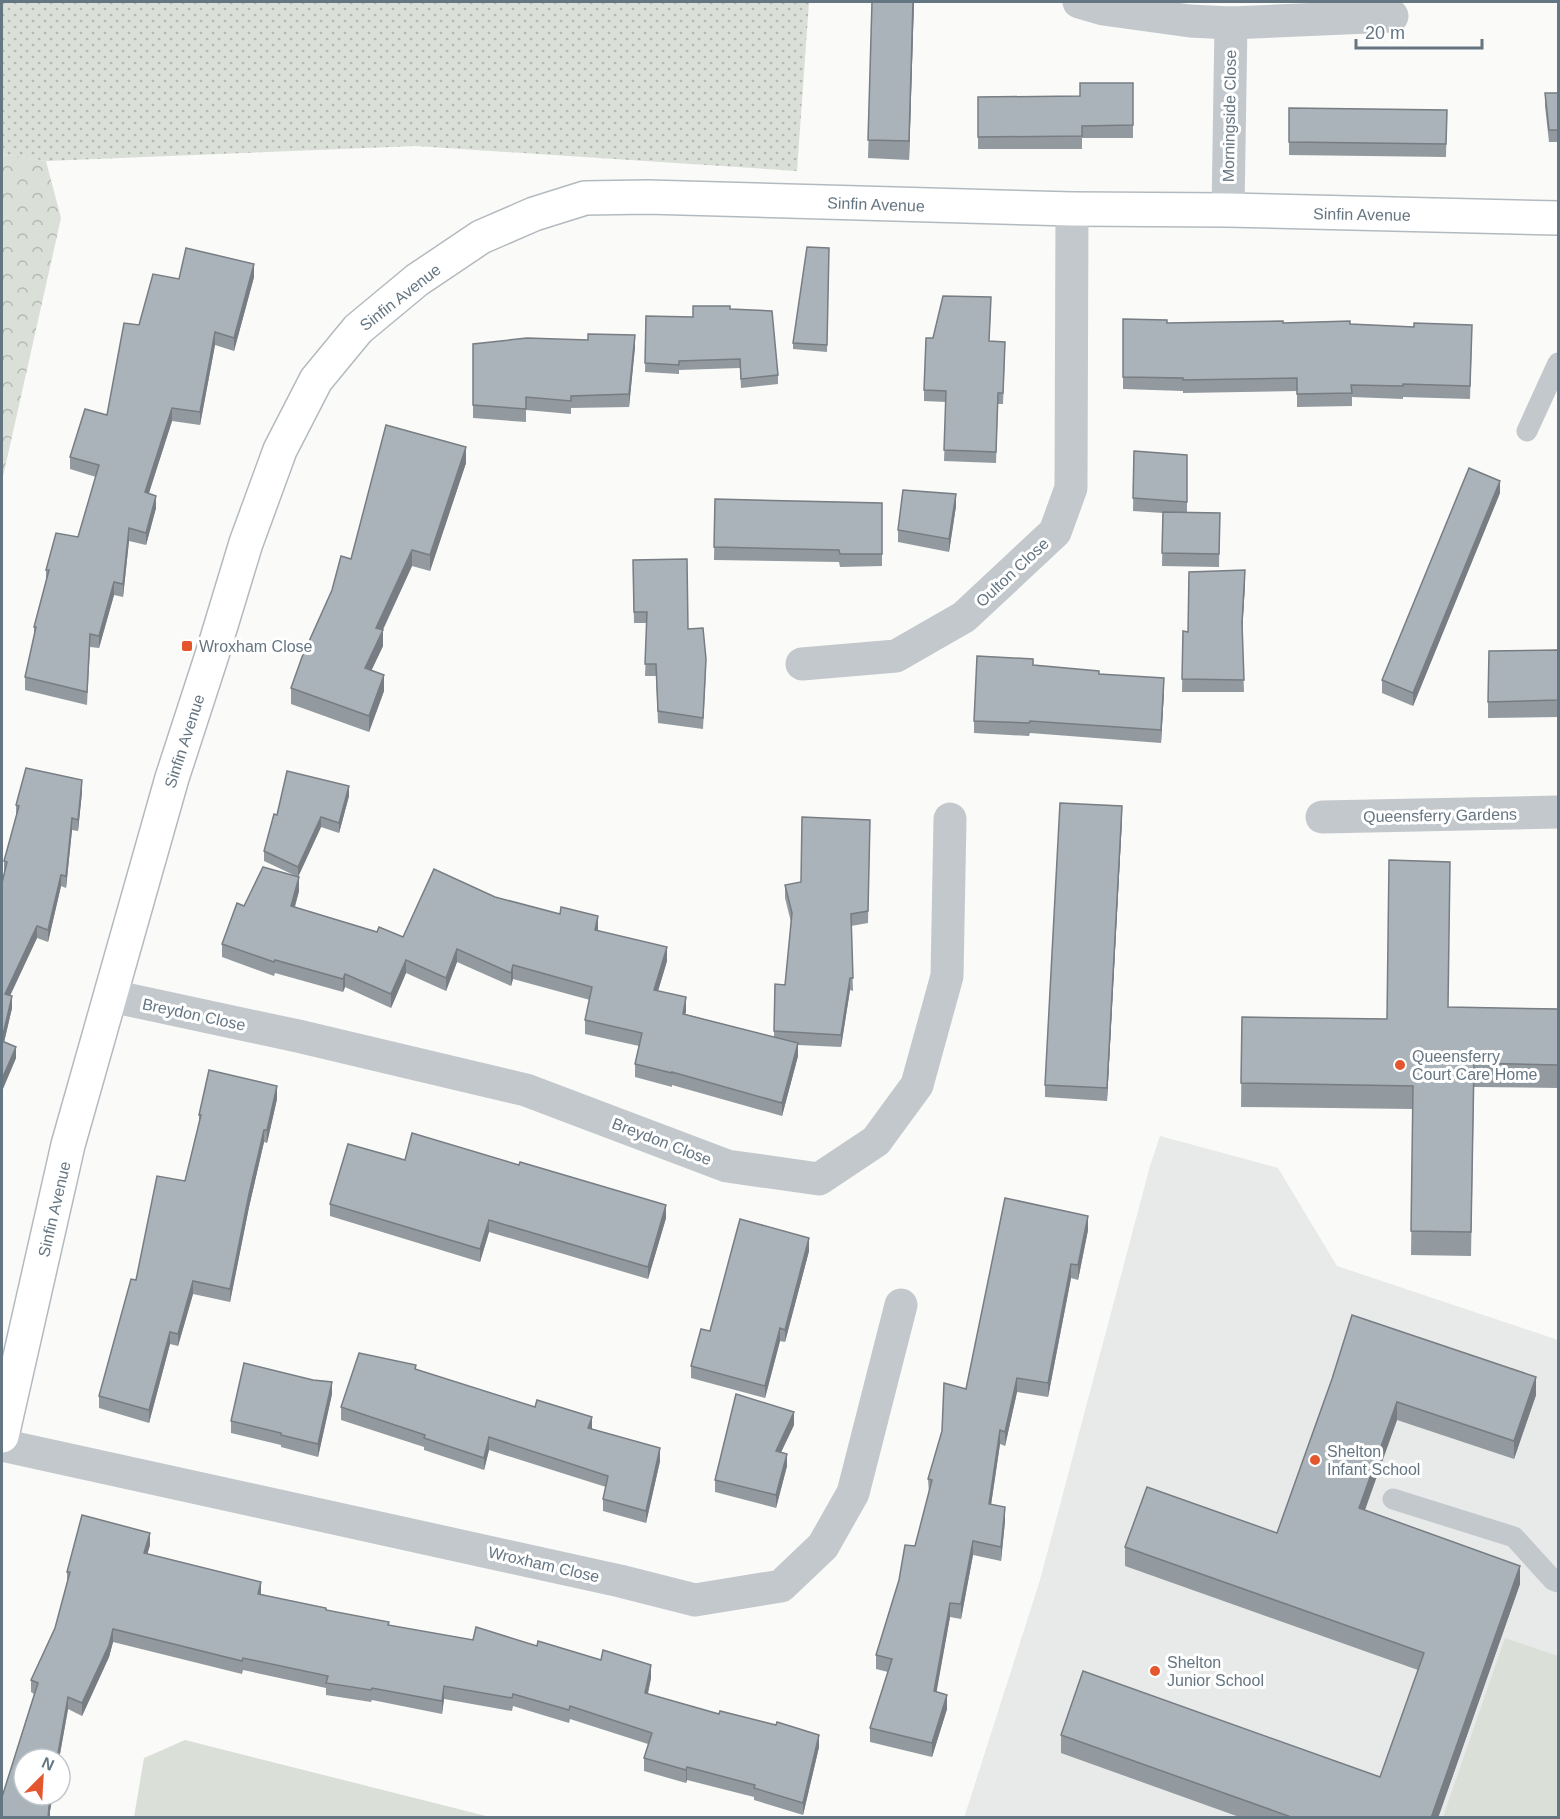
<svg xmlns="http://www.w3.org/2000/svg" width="1560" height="1819" viewBox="0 0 1560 1819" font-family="Arial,sans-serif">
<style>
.built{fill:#e8e9e9}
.grass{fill:url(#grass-dots)}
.forest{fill:url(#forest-crowns)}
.park{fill:#dadfd7}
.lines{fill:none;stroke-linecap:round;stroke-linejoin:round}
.secondary-casing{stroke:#b3babf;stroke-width:36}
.lane{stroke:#c3c8cc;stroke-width:21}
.street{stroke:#c3c8cc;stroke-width:33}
.secondary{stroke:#fff;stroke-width:33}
.wall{fill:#929a9f}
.shaded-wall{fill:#777d82}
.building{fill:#aab3b9;stroke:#777d82;stroke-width:1.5}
.poi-dot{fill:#e4572e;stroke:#fff;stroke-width:2}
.labels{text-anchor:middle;stroke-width:6;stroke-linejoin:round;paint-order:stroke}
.street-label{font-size:16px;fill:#657683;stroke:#fff}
.poi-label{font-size:16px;fill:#657683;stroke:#fff;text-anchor:start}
</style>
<defs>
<pattern id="grass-dots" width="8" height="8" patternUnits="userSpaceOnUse" patternTransform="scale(1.5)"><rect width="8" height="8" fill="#dadfd7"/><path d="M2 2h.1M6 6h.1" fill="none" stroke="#b4b9b4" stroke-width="1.8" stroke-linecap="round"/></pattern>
<pattern id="forest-crowns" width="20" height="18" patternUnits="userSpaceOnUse" patternTransform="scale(1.5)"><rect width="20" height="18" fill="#dadfd7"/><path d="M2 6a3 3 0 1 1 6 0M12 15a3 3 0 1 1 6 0" fill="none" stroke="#b4b9b4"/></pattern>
</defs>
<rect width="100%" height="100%" fill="#fafaf8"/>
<!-- built -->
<path class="built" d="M1160,1136L1278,1168L1337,1266L1558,1340V1817L964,1818L1040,1580L1150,1166Z"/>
<!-- grass -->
<path class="grass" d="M2,2H809L797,171L416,146L46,161L2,154Z"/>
<!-- forest -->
<path class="forest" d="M2,154L46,161L61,218L2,481Z"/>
<!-- park -->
<g class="park">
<path d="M1505,1638L1558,1656V1817H1443Z"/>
<path d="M185,1740L490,1817H134L144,1758Z"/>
</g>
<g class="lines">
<defs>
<path id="secondary" d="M2,1436L68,1145L172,778L212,655L246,543L280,450L316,380L358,329L417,280L481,237L534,214L585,198L647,197L1072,209L1228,210L1558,218"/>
</defs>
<!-- secondary casing -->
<use href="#secondary" class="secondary-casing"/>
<!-- lane -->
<g class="lane">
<path d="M1527,431L1558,363"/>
<path d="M1393,1499L1514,1537L1553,1580L1558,1582"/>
</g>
<!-- street -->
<g class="street">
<path d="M1079,2L1103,9L1190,21L1231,23L1392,16"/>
<path d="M1228,210L1231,23"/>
<path d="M802,664L896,656L964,617L1055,532L1071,488L1072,209"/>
<path d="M1322,817L1558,812"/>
<path d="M111,996L298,1036L526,1090L727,1166L819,1179L876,1141L917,1085L947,976L950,819"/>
<path d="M2,1445L620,1581L695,1600L781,1586L823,1546L853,1493L901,1305"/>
</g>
<!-- secondary -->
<use href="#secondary" class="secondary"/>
</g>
<!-- wall -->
<g class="wall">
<path d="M872,2H914L909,160L868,158Z"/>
<path d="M1133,83V138H1082V149H978V97L1080,96Z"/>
<path d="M1545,93H1558V142H1549L1545,106Z"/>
<path d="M1289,108L1447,110L1446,157L1289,155Z"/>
<path d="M829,248L827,352L793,349V343Z"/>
<path d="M254,277L234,351L215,345L200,425L172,421L149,493L156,508L146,545L129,541L123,597L114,595L99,648L90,647L87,705L25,690V677L34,636V627L46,581V570L78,537L96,477L70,469V457L107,415L139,325L179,279Z"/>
<path d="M730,309L778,375V384L741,388L740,368L679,370V374L645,372L646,316L693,317Z"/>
<path d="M991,309L989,341L1005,353L1003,404H998L996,463L944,461L946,402L924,401V390L933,338Z"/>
<path d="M1123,319L1167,323L1350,324L1472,337L1470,399L1403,397V399L1352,397V406L1297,407V391L1183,393V391L1123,389Z"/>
<path d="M473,344L635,347L629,407L571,408V414L526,410V422L473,418Z"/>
<path d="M1134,451L1187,455V512L1220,513L1219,567L1162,566L1163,513L1133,511Z"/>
<path d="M466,463L430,571L412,566L383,630V646L371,671L384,691L369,732L291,704V688L351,559Z"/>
<path d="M1500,493L1413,706L1382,693V680Z"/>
<path d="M715,499L882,503V566L840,567L839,562L714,560Z"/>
<path d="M956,506L949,552L898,542V530Z"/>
<path d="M633,560L688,629L706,670L703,729L658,723L656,676H645L647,623H634Z"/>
<path d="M1245,583L1242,630L1244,692H1182L1183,631L1188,632Z"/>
<path d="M1558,650V717L1488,718V702Z"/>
<path d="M1033,665L1099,674L1164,691L1161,743L1030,733L1029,736L974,733V721Z"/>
<path d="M82,792L78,831L72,830L66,888L61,886L48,942L37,938L10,996L12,1008L4,1042L16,1058L2,1091V883L4,873V861L16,816V805Z"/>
<path d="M349,796L339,833L321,827L298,877L264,861V851L277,815Z"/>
<path d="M1122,819L1107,1101L1045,1097V1085Z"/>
<path d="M870,820L868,923L851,926L853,991L850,990L841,1047L798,1045V1056L782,1116L672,1085V1087L635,1077V1064L639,1046L585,1034V1020L590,1000L513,979L511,986L457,962L446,991L406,973L391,1008L345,987L343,992L275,973L274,976L222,957V944L244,906L299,891L295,907L377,932L403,937L495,897L598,931L667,961L658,991L686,1011L685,1014L774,1037L775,984L785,985L791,922L785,898V885L801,882Z"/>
<path d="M1449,1007L1558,1009V1088L1474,1087L1471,1256L1411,1255L1413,1109L1241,1107L1242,1017L1387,1019Z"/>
<path d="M277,1099L267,1143L264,1142L249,1207L230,1302L193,1294L178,1346L170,1344L149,1423L99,1408V1396L136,1280L185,1181L199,1123V1115Z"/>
<path d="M405,1160L666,1218L648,1279L489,1232L480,1262L330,1216V1204Z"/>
<path d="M1088,1230L1078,1280L1071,1278L1048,1397L1017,1392L1005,1446L1000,1444L991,1505L1005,1521L1001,1561L973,1555L961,1619L950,1617L936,1692L947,1709L932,1757L870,1742V1728L888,1672L876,1669V1655L915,1546L929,1493L928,1479L966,1389Z"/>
<path d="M809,1251L785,1342L780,1341L765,1398L691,1378V1366L710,1331Z"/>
<path d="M416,1369L592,1429L660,1461L646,1523L603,1511V1499L606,1487L489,1450L484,1470L424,1450V1447L341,1420V1407Z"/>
<path d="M1332,1379L1536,1395L1514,1459L1397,1420L1364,1510L1520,1584L1438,1818H1242L1061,1753V1735L1380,1777L1418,1670L1125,1566V1547L1277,1533Z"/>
<path d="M332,1394L318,1457L281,1447V1445L231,1433V1421Z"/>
<path d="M794,1425L781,1452L787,1466L776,1508L715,1492V1480Z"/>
<path d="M150,1545L147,1554L261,1594L389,1625L473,1640L537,1646L651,1678L648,1694L819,1747L803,1815L754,1800V1797L687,1780L686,1783L644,1771V1758L648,1744L570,1719L569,1723L513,1706L512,1711L444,1699L442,1714L372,1700L371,1702L326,1695V1688L243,1670L242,1674L113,1642L109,1657L82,1716L68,1709L50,1811V1818L2,1797L34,1694L31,1692V1680L55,1628L67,1583V1572Z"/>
</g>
<!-- shaded-wall -->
<g class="shaded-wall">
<path d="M913,2H914L909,160V141Z"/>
<path d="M254,264V277L234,351V338Z"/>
<path d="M215,332V345L200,425V412Z"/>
<path d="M635,335V347L629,407V394Z"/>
<path d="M172,408V421L145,505V492Z"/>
<path d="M466,447V463L430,571V555Z"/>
<path d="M1500,481V493L1413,706V693Z"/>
<path d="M956,494V506L949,552V539Z"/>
<path d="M156,496V508L146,545V533Z"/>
<path d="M129,528V541L123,597V584Z"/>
<path d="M412,550V566L376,644V628Z"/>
<path d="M1245,570V583L1242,635V623Z"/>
<path d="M114,582V595L99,648V636Z"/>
<path d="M383,630V646L365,684V668Z"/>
<path d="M384,675V691L369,732V716Z"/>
<path d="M1164,678V691L1161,743V730Z"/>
<path d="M82,780V792L78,831V820Z"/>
<path d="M349,786V796L339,833V823Z"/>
<path d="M1122,806V819L1107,1101V1088Z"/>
<path d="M321,817V827L298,877V867Z"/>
<path d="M72,818V830L66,888V876Z"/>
<path d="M61,875V886L48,942V930Z"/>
<path d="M299,877V891L291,919V906Z"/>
<path d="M598,916V930L595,944V930Z"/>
<path d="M37,926V938L5,1006V994Z"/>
<path d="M667,947V961L654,1004V990Z"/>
<path d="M457,949V962L446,991V978Z"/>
<path d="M406,960V973L391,1008V994Z"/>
<path d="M513,965V979L511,986V973Z"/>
<path d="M345,974V987L343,992V979Z"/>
<path d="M850,978V990L841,1047V1035Z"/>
<path d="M12,996V1008L2,1051V1039Z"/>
<path d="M686,997V1011L683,1027V1014Z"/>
<path d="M798,1043V1056L782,1116V1103Z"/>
<path d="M16,1047V1058L2,1091V1079Z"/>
<path d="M277,1086V1099L267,1143V1130Z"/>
<path d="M264,1130V1142L249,1207L230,1302V1289L249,1194Z"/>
<path d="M666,1205V1218L648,1279V1267Z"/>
<path d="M1088,1216V1230L1078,1280V1265Z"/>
<path d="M489,1220V1232L480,1262V1249Z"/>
<path d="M809,1238V1251L785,1342V1330Z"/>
<path d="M1071,1264V1278L1048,1397V1383Z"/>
<path d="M193,1281V1294L178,1346V1334Z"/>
<path d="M780,1328V1341L765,1398V1386Z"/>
<path d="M170,1332V1344L149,1423V1410Z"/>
<path d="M1536,1377V1395L1514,1459V1441Z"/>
<path d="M1017,1378V1392L1005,1446V1432Z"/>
<path d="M332,1382V1394L318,1457V1444Z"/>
<path d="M1397,1402V1420L1359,1527V1508Z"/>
<path d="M794,1412V1425L776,1463V1451Z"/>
<path d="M592,1417V1430L588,1428Z"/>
<path d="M1000,1430V1444L989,1518V1504Z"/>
<path d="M489,1437V1450L484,1470V1458Z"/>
<path d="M660,1448V1461L646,1523V1511Z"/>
<path d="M787,1454V1466L776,1508V1495Z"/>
<path d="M1005,1507V1521L1001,1561V1547Z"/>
<path d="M150,1533V1545L144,1566V1553Z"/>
<path d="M973,1541V1555L961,1619V1604Z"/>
<path d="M1520,1566V1584L1438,1818H1431Z"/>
<path d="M261,1582V1594H258Z"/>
<path d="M950,1603V1617L934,1706V1691Z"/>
<path d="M113,1629V1642L109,1657L82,1716V1703Z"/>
<path d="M651,1665V1678L645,1705V1693Z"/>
<path d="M444,1686V1699L442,1714V1701Z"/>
<path d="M947,1695V1709L932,1757V1743Z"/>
<path d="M68,1697V1709L59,1759H57Z"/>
<path d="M819,1735V1747L803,1815V1803Z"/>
<path d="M687,1767V1780L686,1783V1770Z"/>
<path d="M50,1795H53L50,1811V1818H48Z"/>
</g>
<!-- building -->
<g class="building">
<path d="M872,2H913L909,141L868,140Z"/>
<path d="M1080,83H1133V125L1082,126V136L978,137V97L1080,96Z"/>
<path d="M1545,93H1558V130H1549Z"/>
<path d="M1289,108L1447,110L1446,144L1289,142Z"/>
<path d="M807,247L829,248L827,345L793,343Z"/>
<path d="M186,248L254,264L234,338L215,332L200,412L172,408L145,492L156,496L146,533L129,528L123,584L114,582L99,636L90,634L87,692L25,677L36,627H34L49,570H46L56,533L78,537L99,465L70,457L85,409L107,415L124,323L139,325L153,274L179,279Z"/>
<path d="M943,296L991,297L989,341L1005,342L1003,393H998L996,452L944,450L946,391L924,390L926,338H933Z"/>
<path d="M693,306H730V309L772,311L778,375L741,379L740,359L679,361V365L645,363L646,316L693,317Z"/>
<path d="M1123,319L1167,320V323L1283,321V323L1350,321V324L1414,327V323L1472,325L1470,386L1403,384V386L1351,385L1352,393L1297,394V378L1183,380V378L1123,377Z"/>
<path d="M588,334L635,335L629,394L571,396V401L526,397V409L473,405V344L527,338L588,340Z"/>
<path d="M386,425L466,447L430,555L412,550L376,628L383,630L365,668L384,675L369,716L291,688L302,657L332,590L341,556L351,559Z"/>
<path d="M1134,451L1187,455V502L1133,498Z"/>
<path d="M1469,468L1500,481L1413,693L1382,680Z"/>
<path d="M903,490L956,494L949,539L898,530Z"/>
<path d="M715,499L882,503V554H840L839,550L714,547Z"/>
<path d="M1163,512L1220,513L1219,554L1162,553Z"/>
<path d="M687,559L688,629L703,628L706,659L703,718L658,711L656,664H645L647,612H634L633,560Z"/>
<path d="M1245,570L1242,623L1244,680L1182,679L1183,631L1188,632L1189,572Z"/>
<path d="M1558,650V700L1488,702L1489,651Z"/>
<path d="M977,656L1033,659V665L1099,671V674L1164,678L1161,730L1030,721L1029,723L974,721Z"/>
<path d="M26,768L82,780L78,820L72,818L66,876L61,875L48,930L37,926L5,994L12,996L2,1039V883L7,862L4,861L19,806L16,805Z"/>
<path d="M287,771L349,786L339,823L321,817L298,867L264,851L274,814L277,815Z"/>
<path d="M1060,803L1122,806L1107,1088L1045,1085Z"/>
<path d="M802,817L870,820L868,911L851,914L853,978H850L841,1035L774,1031L775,984L785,985L792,913L785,885L801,882Z"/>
<path d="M1389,860L1450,862L1448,1007L1558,1009V1065L1474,1063L1471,1232L1411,1231L1413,1086L1241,1083L1242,1017L1387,1019Z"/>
<path d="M263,867L299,877L291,906L377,932L379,927L403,937L434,869L495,897L560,914L561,907L598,916L595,930L667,947L654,990L686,997L683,1014L798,1043L782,1103L672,1072V1073L635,1064L642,1033L585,1020L592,987L513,965L511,973L457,949L446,978L406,960L391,994L345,974L343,979L275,960L274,962L222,944L237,903L244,906Z"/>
<path d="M2,1041L16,1047L2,1079Z"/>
<path d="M209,1070L277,1086L267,1130H264L249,1194L230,1289L193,1281L178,1334L170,1332L149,1410L99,1396L131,1279L136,1280L157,1176L185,1181L201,1115H199Z"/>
<path d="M412,1133L519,1165L520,1162L666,1205L648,1267L489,1220L480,1249L330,1204L348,1144L405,1160Z"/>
<path d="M1005,1198L1088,1216L1078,1265L1071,1264L1048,1383L1017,1378L1005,1432L1000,1430L989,1504L1005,1507L1001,1547L973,1541L961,1604L950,1603L934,1691L947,1695L932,1743L870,1728L892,1659L876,1655L899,1580L905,1545L915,1546L932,1480L928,1479L942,1431L944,1383L966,1389Z"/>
<path d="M740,1219L809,1238L785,1330L780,1328L765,1386L691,1366L701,1329L710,1331Z"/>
<path d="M1352,1315L1536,1377L1514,1441L1397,1402L1359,1508L1520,1566L1431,1818H1294L1061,1735L1083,1671L1380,1777L1424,1653L1125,1547L1147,1487L1277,1533L1332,1379Z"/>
<path d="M359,1353L416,1365L415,1369L535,1407L537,1400L592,1417L588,1428L660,1448L646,1511L603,1499L608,1476L489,1437L484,1458L424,1438L425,1435L341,1407Z"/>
<path d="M244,1363L313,1380L332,1382L318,1444L281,1435V1433L231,1421Z"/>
<path d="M736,1394L794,1412L776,1451L787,1454L776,1495L715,1480Z"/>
<path d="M82,1515L150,1533L144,1553L261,1582L258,1594L326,1608V1610L389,1622L388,1625L473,1640L476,1627L537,1646L538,1641L601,1660L603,1650L651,1665L645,1693L719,1714L720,1711L776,1725L777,1722L819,1735L803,1803L754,1788L755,1785L687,1767L686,1770L644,1758L652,1733L570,1706L569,1710L513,1694L512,1698L444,1686L442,1701L372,1688L371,1690L326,1683L328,1676L243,1658L242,1661L113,1629L109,1645L82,1703L68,1697L57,1759H24V1795H50L48,1818H2V1796V1797L38,1683L31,1680L55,1628L70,1572H67Z"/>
</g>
<!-- markers -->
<g class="poi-dot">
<rect x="181" y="640" width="12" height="12" rx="3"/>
<circle cx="1400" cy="1065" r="6"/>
<circle cx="1315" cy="1460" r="6"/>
<circle cx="1155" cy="1671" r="6"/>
</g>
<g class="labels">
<!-- street labels -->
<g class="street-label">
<text transform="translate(1229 116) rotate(-89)" y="6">Morningside Close</text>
<text transform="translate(876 204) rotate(2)" y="6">Sinfin Avenue</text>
<text transform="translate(1362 214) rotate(1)" y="6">Sinfin Avenue</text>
<text transform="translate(400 297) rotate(-38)" y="6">Sinfin Avenue</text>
<text transform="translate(1012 572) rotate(-43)" y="6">Oulton Close</text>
<text transform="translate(184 741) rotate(-72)" y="6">Sinfin Avenue</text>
<text transform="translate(1440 815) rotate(-1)" y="6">Queensferry Gardens</text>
<text transform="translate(194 1014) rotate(12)" y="6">Breydon Close</text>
<text transform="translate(662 1141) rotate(21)" y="6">Breydon Close</text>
<text transform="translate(54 1209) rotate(-77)" y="6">Sinfin Avenue</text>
<text transform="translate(544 1564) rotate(13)" y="6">Wroxham Close</text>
</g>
<!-- poi labels -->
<g class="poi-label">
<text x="199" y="652">Wroxham Close</text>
<text x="1412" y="1062">Queensferry<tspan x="1412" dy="18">Court Care Home</tspan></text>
<text x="1327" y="1457">Shelton<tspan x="1327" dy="18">Infant School</tspan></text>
<text x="1167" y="1668">Shelton<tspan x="1167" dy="18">Junior School</tspan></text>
</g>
</g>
<!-- border -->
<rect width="1560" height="1819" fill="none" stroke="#657683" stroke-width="6"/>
<!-- north arrow -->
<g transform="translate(42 1777) rotate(24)"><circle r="28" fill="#ffffff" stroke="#c1c8cd" stroke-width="1.5"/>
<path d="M0-4.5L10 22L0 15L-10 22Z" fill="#e4572e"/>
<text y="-9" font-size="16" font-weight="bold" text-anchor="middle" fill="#657683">N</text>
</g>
<!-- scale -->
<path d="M1356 39v9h126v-9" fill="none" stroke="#657683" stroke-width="3"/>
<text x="1365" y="39" font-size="18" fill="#657683" stroke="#ffffff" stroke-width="4.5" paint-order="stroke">20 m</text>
</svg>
